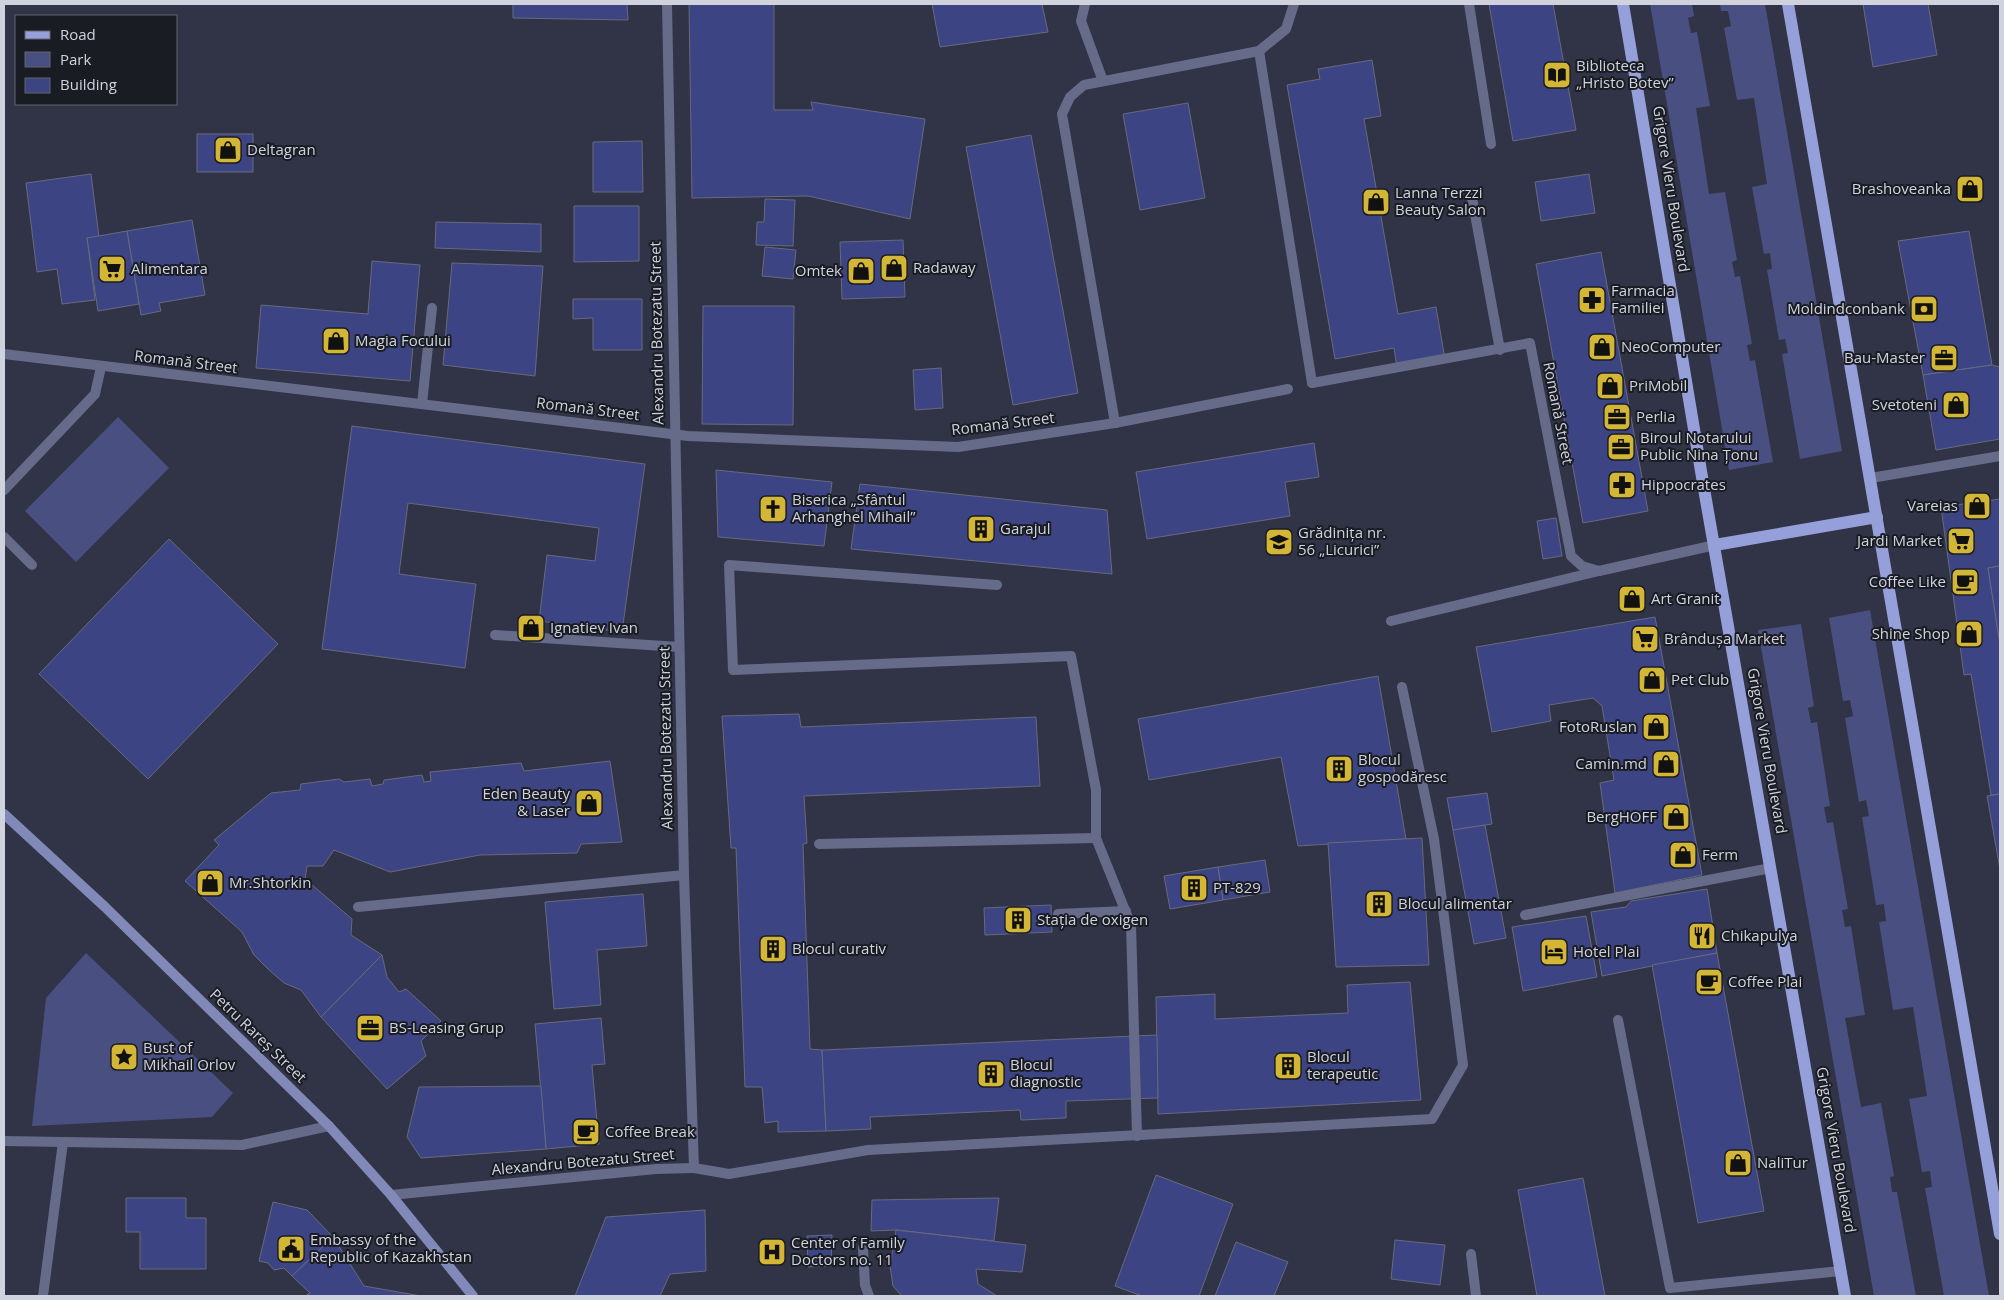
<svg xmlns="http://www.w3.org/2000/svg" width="2004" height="1300" viewBox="0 0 2004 1300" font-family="'Open Sans',sans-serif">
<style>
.green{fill:#495081}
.building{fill:#3d4483;stroke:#666a7e}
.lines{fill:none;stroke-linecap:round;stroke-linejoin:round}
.service{stroke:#666b89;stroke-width:10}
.minor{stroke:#666b89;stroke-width:10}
.secondary{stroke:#8089b7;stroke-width:10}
.primary{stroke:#95a0db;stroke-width:12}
.labels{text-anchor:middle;stroke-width:4;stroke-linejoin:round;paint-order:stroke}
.poi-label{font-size:15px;fill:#d0d3de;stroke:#1a1c24;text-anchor:start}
.street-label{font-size:15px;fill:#d0d3de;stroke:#1a1c24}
</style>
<rect width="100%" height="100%" fill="#303446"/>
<!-- green -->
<g class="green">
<path d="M1650,4H1692L1694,16L1688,18L1691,33L1697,32L1710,106L1696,108L1709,194L1725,192L1737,260L1732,262L1735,277L1740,276L1752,344L1747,345L1750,361L1755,360L1773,462L1729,470Z"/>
<path d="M1720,4H1765L1842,451L1800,459L1782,354L1788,353L1785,339L1779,340L1767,270L1772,269L1770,253L1764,254L1752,187L1767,184L1754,98L1737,100L1724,28L1731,26L1728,11H1721Z"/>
<path d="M118,417L169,468L76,562L25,511Z"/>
<path d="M1870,610L1989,1296H1944L1925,1188L1932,1187L1930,1171L1922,1172L1909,1099L1927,1096L1913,1007L1893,1010L1879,922L1886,921L1884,904L1876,905L1862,817L1869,816L1866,800L1859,802L1845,718L1853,716L1850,700L1843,701L1829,618Z"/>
<path d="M1801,624L1814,706L1808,708L1811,723L1817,722L1830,806L1824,807L1827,823L1833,822L1848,909L1842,910L1845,927L1851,926L1865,1015L1845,1018L1861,1107L1881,1103L1894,1176L1890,1177L1892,1192H1897L1916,1296H1874L1758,630Z"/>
<path d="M86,953L233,1093L212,1117L32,1126L46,998Z"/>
</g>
<!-- building -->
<g class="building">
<path d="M513,4H627L628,20L513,18Z"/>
<path d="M689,4H774V110H813L811,102L925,119L910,219L808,196L692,198Z"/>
<path d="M932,4H1042L1048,32L940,47Z"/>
<path d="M1489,4H1553L1576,130L1513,141Z"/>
<path d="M1863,4H1928L1937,55L1873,67Z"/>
<path d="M1372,60L1381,116L1364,119L1398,314L1436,307L1445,359L1397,368L1394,348L1335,359L1287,85L1320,79L1318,69Z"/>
<path d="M1188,103L1205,198L1140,210L1123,114Z"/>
<rect x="197" y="134" width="56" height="38"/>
<path d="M1031,135L1078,393L1013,405L966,147Z"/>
<path d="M642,141L643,192H593V142Z"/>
<path d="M91,174L99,237L87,238L95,300L62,304L57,269L37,272L26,183Z"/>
<path d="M1589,174L1595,213L1541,221L1535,182Z"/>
<path d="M765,199L795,200L793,246L756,245L757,222H764Z"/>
<path d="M574,206H639V261L574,262Z"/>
<path d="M192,220L205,295L159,303L161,311L141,315L127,231Z"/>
<path d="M436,222L541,224V252L435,248Z"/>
<path d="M127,231L139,304L98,311L87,238Z"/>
<path d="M1969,231L1992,365L1923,375L1898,241Z"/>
<path d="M903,240L905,297L842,299L840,242Z"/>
<path d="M765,247L796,250L793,279L762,276Z"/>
<path d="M1601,252L1648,511L1583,523L1536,264Z"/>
<path d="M372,261L420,265L410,381L256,368L261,305L368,314Z"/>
<path d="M452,263L543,266L535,376L443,365Z"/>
<path d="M573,299H642V350H593V318L573,319Z"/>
<path d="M703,306H794L793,425L702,424Z"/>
<path d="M1992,365L2000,367V439L1936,450L1923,375Z"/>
<path d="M941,368L943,408L915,410L913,370Z"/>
<path d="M352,426L645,464L622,632L539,621L547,555L595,561L599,528L408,503L399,574L476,584L465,668L322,649Z"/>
<path d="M1314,443L1319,477L1285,482L1290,516L1147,539L1136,472Z"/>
<path d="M716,470L832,482L824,546L718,537Z"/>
<path d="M860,484L1107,510L1112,574L851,549Z"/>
<path d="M2000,499V566L1988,568L2000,644V794L1991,795L1971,674L1964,675L1941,507Z"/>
<path d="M1556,518L1562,556L1543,559L1537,521Z"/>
<path d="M169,539L278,644L148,779L39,674Z"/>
<path d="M2000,566V644L1988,568Z"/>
<path d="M1655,617L1702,875L1615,893L1600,783L1614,780L1602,706L1593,698L1549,705L1551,721L1492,732L1476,647Z"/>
<path d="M1378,676L1406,839L1298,846L1281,757L1149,780L1138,719Z"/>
<path d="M799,714L801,727L1036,717L1040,786L804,796L807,843L803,844L810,1049L822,1050L826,1131L778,1132V1121L765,1123L762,1087H745L736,848H731L722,716Z"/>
<path d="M610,761L622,842L581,844L577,853L480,855L390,872L334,850L323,866H307L305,879L352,919L351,935L382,955L321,1017L301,990L284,983L268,969L254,955L242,932L185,881L219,845L214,840L271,793L300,790L301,784L339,779L344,782L370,779L372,786L383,784L384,780L422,775L424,782L431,781L430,772L521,763L524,771Z"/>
<path d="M1487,793L1492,824L1453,830L1447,798Z"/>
<path d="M2000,794V869L1987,796Z"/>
<path d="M1485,825L1506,938L1474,944L1453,830Z"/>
<path d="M1422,838L1429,965L1336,967L1328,843Z"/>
<path d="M1265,860L1270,892L1223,900L1218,867Z"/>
<path d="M1218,867L1223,900L1170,909L1164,876Z"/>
<path d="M1707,889L1717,953L1602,976L1591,912L1626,907L1631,901Z"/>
<path d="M643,894L647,946L597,950L601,1005L554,1009L545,902Z"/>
<path d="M1051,905L1052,932L985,935L984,908Z"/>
<path d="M1586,916L1597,977L1523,991L1512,927Z"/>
<path d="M1717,953L1764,1211L1698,1223L1652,965Z"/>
<path d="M382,955L387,977L399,992L406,989L441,1021L421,1041L426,1056L387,1089L321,1017Z"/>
<path d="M1410,982L1421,1100L1158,1114L1156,997L1215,994V1019L1348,1013L1347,985Z"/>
<path d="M601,1018L605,1064L592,1065L599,1144L546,1149L535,1024Z"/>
<path d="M1157,1035L1158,1098L1066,1101V1118L1021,1120L1020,1110L870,1117L871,1129L826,1131L822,1050Z"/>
<path d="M541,1086L546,1149L421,1158L407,1137L419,1087Z"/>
<path d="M1156,1175L1233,1204L1199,1296H1142L1115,1286Z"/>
<path d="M1583,1178L1605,1296H1537L1518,1190Z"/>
<path d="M126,1198H186V1218H206V1269H140V1232H126Z"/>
<path d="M999,1198L994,1241L896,1230L871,1231L872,1200Z"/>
<path d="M273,1202L307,1210L333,1237L292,1276L284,1268L274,1270L268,1263L259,1261Z"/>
<path d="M705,1210L706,1271L670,1274L660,1296H575L606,1217Z"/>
<path d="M896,1230L1026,1245L1022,1272L976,1269L978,1284L997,1296H902L893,1286L890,1266Z"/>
<path d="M832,1235L831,1266L808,1267L807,1236Z"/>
<path d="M333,1237L364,1286L421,1296H305L310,1293L292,1276Z"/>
<path d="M1395,1240L1445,1245L1440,1285L1391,1279Z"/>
<path d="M1236,1242L1288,1262L1274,1296H1215Z"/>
</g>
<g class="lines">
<!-- service -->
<g class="service">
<path d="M1085,4L1081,21L1103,81"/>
<path d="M1469,4L1491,144"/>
<path d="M1259,51L1312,383"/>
<path d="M1472,198L1500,350"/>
<path d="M422,404L432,308"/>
<path d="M1115,423L1062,114L1070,97L1084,85L1259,51L1286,29L1294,4"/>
<path d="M4,490L95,394L101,367"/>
<path d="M4,537L32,565"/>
<path d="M997,585L729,565L733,670L1071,656L1096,790V838L1131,925L1137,1136"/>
<path d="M1391,621L1599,571"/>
<path d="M495,635L679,647"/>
<path d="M819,844L1096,838"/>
<path d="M358,907L684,875"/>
<path d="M1058,914L1126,911"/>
<path d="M1525,915L1771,868"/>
<path d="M1618,1020L1670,1288L1841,1271"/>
<path d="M694,1168L729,1174L868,1150L1432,1119L1463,1065L1434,839L1402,687"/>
<path d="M863,1248L865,1285L869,1296"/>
<path d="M1471,1254L1476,1296"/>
</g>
<!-- minor -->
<g class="minor">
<path d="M4,354L688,436L958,447L1115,423L1288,389"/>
<path d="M1312,383L1530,343L1571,556L1582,566L1599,571L1715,545"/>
<path d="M1871,478L2000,456"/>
<path d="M4,1141L242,1145L329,1126"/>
<path d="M391,1195L656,1169L694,1168L684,875L667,4"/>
<path d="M43,1296L63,1142"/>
</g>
<!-- secondary -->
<path class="secondary" d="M4,814L105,907L329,1126L391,1195L473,1296"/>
<!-- primary -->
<g class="primary">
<path d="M1623,4L1703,483L1845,1296"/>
<path d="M1788,4L2000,1234"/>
<path d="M1715,545L1877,517"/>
</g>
</g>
<!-- icons -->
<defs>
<symbol id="library-square" viewBox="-11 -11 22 22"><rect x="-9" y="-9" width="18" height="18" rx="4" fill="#d3b635" stroke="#1a1c24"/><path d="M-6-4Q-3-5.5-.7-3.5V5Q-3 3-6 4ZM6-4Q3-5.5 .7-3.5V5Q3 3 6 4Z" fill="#111"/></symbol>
<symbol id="shop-square" viewBox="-11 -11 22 22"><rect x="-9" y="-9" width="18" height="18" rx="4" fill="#d3b635" stroke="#1a1c24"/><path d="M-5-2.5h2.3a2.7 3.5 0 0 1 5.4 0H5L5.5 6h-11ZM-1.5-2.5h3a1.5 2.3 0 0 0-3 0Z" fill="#111"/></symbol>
<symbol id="supermarket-square" viewBox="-11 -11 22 22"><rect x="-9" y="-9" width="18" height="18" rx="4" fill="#d3b635" stroke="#1a1c24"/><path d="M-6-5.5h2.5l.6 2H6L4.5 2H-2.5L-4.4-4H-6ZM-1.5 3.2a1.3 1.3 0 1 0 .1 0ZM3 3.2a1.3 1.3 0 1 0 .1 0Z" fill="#111"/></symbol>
<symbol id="pharmacy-square" viewBox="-11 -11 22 22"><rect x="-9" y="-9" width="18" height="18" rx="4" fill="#d3b635" stroke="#1a1c24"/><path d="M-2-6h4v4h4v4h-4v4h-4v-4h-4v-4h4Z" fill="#111"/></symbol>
<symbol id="bank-square" viewBox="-11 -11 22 22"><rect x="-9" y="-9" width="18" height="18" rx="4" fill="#d3b635" stroke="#1a1c24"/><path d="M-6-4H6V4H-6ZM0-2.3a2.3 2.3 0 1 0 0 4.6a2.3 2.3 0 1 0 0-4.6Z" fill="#111"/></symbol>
<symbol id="office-square" viewBox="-11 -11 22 22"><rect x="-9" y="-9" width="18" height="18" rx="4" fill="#d3b635" stroke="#1a1c24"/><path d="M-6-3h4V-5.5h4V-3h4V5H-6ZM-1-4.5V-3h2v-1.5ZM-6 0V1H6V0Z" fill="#111"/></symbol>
<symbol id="church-square" viewBox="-11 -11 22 22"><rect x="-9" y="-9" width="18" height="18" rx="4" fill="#d3b635" stroke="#1a1c24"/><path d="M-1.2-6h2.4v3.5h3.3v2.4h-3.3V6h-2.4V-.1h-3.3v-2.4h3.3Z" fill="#111"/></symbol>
<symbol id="building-square" viewBox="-11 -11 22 22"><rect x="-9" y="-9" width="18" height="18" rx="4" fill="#d3b635" stroke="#1a1c24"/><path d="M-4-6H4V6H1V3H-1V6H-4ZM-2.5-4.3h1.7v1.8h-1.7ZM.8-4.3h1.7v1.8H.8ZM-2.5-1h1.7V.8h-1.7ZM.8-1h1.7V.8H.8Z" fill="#111"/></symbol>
<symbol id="school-square" viewBox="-11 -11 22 22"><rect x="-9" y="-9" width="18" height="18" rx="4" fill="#d3b635" stroke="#1a1c24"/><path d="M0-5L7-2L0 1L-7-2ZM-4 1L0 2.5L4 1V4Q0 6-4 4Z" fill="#111"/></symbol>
<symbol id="cafe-square" viewBox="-11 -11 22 22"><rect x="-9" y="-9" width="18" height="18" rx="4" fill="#d3b635" stroke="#1a1c24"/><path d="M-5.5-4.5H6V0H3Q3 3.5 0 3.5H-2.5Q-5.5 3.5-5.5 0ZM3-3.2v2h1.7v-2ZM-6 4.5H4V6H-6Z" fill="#111"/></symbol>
<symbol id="restaurant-square" viewBox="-11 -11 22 22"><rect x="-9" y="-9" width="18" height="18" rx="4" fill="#d3b635" stroke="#1a1c24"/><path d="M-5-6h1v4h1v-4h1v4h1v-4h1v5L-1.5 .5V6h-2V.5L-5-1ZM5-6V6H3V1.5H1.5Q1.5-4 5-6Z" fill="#111"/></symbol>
<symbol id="hotel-square" viewBox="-11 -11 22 22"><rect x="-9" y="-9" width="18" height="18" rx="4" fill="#d3b635" stroke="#1a1c24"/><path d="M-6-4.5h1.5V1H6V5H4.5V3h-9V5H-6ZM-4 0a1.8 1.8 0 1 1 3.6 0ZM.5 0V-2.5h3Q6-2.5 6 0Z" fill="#111"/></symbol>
<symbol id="sight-square" viewBox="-11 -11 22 22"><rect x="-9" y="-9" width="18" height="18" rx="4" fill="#d3b635" stroke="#1a1c24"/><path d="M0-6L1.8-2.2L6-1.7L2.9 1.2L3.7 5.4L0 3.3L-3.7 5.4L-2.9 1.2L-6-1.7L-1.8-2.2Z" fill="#111"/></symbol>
<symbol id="civic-square" viewBox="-11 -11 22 22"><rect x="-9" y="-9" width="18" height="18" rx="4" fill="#d3b635" stroke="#1a1c24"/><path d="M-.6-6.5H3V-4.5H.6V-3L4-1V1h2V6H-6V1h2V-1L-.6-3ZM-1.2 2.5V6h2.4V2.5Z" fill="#111"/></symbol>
<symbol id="hospital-square" viewBox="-11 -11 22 22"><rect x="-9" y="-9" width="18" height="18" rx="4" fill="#d3b635" stroke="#1a1c24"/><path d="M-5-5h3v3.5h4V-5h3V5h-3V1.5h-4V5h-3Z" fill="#111"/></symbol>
</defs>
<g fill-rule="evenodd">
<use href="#library-square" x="1541" y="59" width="32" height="32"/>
<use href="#shop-square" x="212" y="134" width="32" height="32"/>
<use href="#shop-square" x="1954" y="173" width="32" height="32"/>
<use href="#shop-square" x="1360" y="186" width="32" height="32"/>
<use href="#shop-square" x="878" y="252" width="32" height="32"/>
<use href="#supermarket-square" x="96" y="253" width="32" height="32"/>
<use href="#shop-square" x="845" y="255" width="32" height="32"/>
<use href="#pharmacy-square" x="1576" y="284" width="32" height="32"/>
<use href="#bank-square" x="1908" y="293" width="32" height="32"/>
<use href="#shop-square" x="320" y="325" width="32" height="32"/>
<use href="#shop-square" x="1586" y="331" width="32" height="32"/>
<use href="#office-square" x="1928" y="342" width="32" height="32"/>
<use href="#shop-square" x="1594" y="370" width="32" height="32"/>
<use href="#shop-square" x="1940" y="389" width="32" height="32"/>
<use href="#office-square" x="1601" y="401" width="32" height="32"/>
<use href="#office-square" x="1605" y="431" width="32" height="32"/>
<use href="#pharmacy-square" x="1606" y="469" width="32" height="32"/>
<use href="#shop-square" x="1961" y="490" width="32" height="32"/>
<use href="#church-square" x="757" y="493" width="32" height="32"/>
<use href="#building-square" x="965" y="513" width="32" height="32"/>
<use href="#supermarket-square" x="1945" y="525" width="32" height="32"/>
<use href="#school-square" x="1263" y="526" width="32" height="32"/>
<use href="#cafe-square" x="1949" y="566" width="32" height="32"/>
<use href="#shop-square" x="1616" y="583" width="32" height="32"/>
<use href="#shop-square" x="515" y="612" width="32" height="32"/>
<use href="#shop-square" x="1953" y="618" width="32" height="32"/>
<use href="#supermarket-square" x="1629" y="623" width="32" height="32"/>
<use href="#shop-square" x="1636" y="664" width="32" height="32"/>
<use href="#shop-square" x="1640" y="711" width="32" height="32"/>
<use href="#shop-square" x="1650" y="748" width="32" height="32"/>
<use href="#building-square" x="1323" y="753" width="32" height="32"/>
<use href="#shop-square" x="573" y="787" width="32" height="32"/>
<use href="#shop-square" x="1660" y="801" width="32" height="32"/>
<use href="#shop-square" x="1667" y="839" width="32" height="32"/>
<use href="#shop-square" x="194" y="867" width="32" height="32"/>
<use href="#building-square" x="1178" y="872" width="32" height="32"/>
<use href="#building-square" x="1363" y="888" width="32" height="32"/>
<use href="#building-square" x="1002" y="904" width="32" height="32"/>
<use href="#restaurant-square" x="1686" y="920" width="32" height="32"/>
<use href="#building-square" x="757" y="933" width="32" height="32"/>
<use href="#hotel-square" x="1538" y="936" width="32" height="32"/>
<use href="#cafe-square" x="1693" y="966" width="32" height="32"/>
<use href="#office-square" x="354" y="1012" width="32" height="32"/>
<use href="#sight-square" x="108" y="1041" width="32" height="32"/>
<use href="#building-square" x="1272" y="1050" width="32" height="32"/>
<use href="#building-square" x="975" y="1058" width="32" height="32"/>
<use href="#cafe-square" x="570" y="1116" width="32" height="32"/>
<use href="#shop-square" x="1722" y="1147" width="32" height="32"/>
<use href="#civic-square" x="275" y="1233" width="32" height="32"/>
<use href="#hospital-square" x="756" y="1236" width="32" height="32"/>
</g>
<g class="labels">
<!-- poi labels -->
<g class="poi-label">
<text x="1576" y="71">Biblioteca<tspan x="1576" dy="17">„Hristo Botev”</tspan></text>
<text x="247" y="155">Deltagran</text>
<text x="1951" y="194" text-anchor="end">Brashoveanka</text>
<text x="1395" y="198">Lanna Terzzi<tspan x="1395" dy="17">Beauty Salon</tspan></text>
<text x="913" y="273">Radaway</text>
<text x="131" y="274">Alimentara</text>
<text x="842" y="276" text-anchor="end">Omtek</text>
<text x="1611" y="296">Farmacia<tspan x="1611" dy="17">Familiei</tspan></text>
<text x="1905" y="314" text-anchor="end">Moldindconbank</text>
<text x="355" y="346">Magia Focului</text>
<text x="1621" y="352">NeoComputer</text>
<text x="1925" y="363" text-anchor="end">Bau-Master</text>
<text x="1629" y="391">PriMobil</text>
<text x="1937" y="410" text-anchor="end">Svetoteni</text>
<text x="1636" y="422">Perlia</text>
<text x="1640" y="443">Biroul Notarului<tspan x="1640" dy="17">Public Nina Țonu</tspan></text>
<text x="1641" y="490">Hippocrates</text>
<text x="792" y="505">Biserica „Sfântul<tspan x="792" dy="17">Arhanghel Mihail”</tspan></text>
<text x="1958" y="511" text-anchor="end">Vareias</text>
<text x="1000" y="534">Garajul</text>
<text x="1298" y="538">Grădinița nr.<tspan x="1298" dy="17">56 „Licurici”</tspan></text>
<text x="1942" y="546" text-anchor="end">Jardi Market</text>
<text x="1946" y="587" text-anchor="end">Coffee Like</text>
<text x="1651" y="604">Art Granit</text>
<text x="550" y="633">Ignatiev Ivan</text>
<text x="1950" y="639" text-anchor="end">Shine Shop</text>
<text x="1664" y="644">Brândușa Market</text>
<text x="1671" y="685">Pet Club</text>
<text x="1637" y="732" text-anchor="end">FotoRuslan</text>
<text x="1358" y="765">Blocul<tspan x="1358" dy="17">gospodăresc</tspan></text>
<text x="1647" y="769" text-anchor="end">Camin.md</text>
<text x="570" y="799" text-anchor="end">Eden Beauty<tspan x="570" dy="17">&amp; Laser</tspan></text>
<text x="1657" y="822" text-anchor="end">BergHOFF</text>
<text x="1702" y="860">Ferm</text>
<text x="229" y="888">Mr.Shtorkin</text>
<text x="1213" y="893">PT-829</text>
<text x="1398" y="909">Blocul alimentar</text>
<text x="1037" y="925">Stația de oxigen</text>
<text x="1721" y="941">Chikapulya</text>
<text x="792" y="954">Blocul curativ</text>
<text x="1573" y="957">Hotel Plai</text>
<text x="1728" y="987">Coffee Plai</text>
<text x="389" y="1033">BS-Leasing Grup</text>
<text x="143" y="1053">Bust of<tspan x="143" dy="17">Mikhail Orlov</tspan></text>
<text x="1307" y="1062">Blocul<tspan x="1307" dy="17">terapeutic</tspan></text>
<text x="1010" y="1070">Blocul<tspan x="1010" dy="17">diagnostic</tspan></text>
<text x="605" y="1137">Coffee Break</text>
<text x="1757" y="1168">NaliTur</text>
<text x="310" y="1245">Embassy of the<tspan x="310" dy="17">Republic of Kazakhstan</tspan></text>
<text x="791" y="1248">Center of Family<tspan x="791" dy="17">Doctors no. 11</tspan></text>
</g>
<!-- street labels -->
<g class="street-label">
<text transform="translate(1671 189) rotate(81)" y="5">Grigore Vieru Boulevard</text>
<text transform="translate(657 333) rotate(-91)" y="5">Alexandru Botezatu Street</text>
<text transform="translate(186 362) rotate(7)" y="5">Romană Street</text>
<text transform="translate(588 409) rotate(7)" y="5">Romană Street</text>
<text transform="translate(1558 413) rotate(79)" y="5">Romană Street</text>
<text transform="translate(1003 424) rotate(-7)" y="5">Romană Street</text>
<text transform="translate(666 738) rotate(-91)" y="5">Alexandru Botezatu Street</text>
<text transform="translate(1767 751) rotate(80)" y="5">Grigore Vieru Boulevard</text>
<text transform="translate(258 1036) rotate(44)" y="5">Petru Rareș Street</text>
<text transform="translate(1836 1150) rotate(80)" y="5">Grigore Vieru Boulevard</text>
<text transform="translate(583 1162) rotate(-5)" y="5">Alexandru Botezatu Street</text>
</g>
</g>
<!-- border -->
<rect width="2004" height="1300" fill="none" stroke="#d0d3de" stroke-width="10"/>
<!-- legend -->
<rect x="15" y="15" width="162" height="90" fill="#1a1c24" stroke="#63656e"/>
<rect x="25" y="31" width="25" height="8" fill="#95a0db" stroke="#63656e"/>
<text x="60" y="40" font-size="15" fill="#d0d3de">Road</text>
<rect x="25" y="52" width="25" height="15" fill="#495081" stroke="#63656e"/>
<text x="60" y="65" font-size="15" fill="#d0d3de">Park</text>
<rect x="25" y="78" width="25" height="15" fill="#3d4483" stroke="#63656e"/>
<text x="60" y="90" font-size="15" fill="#d0d3de">Building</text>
</svg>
